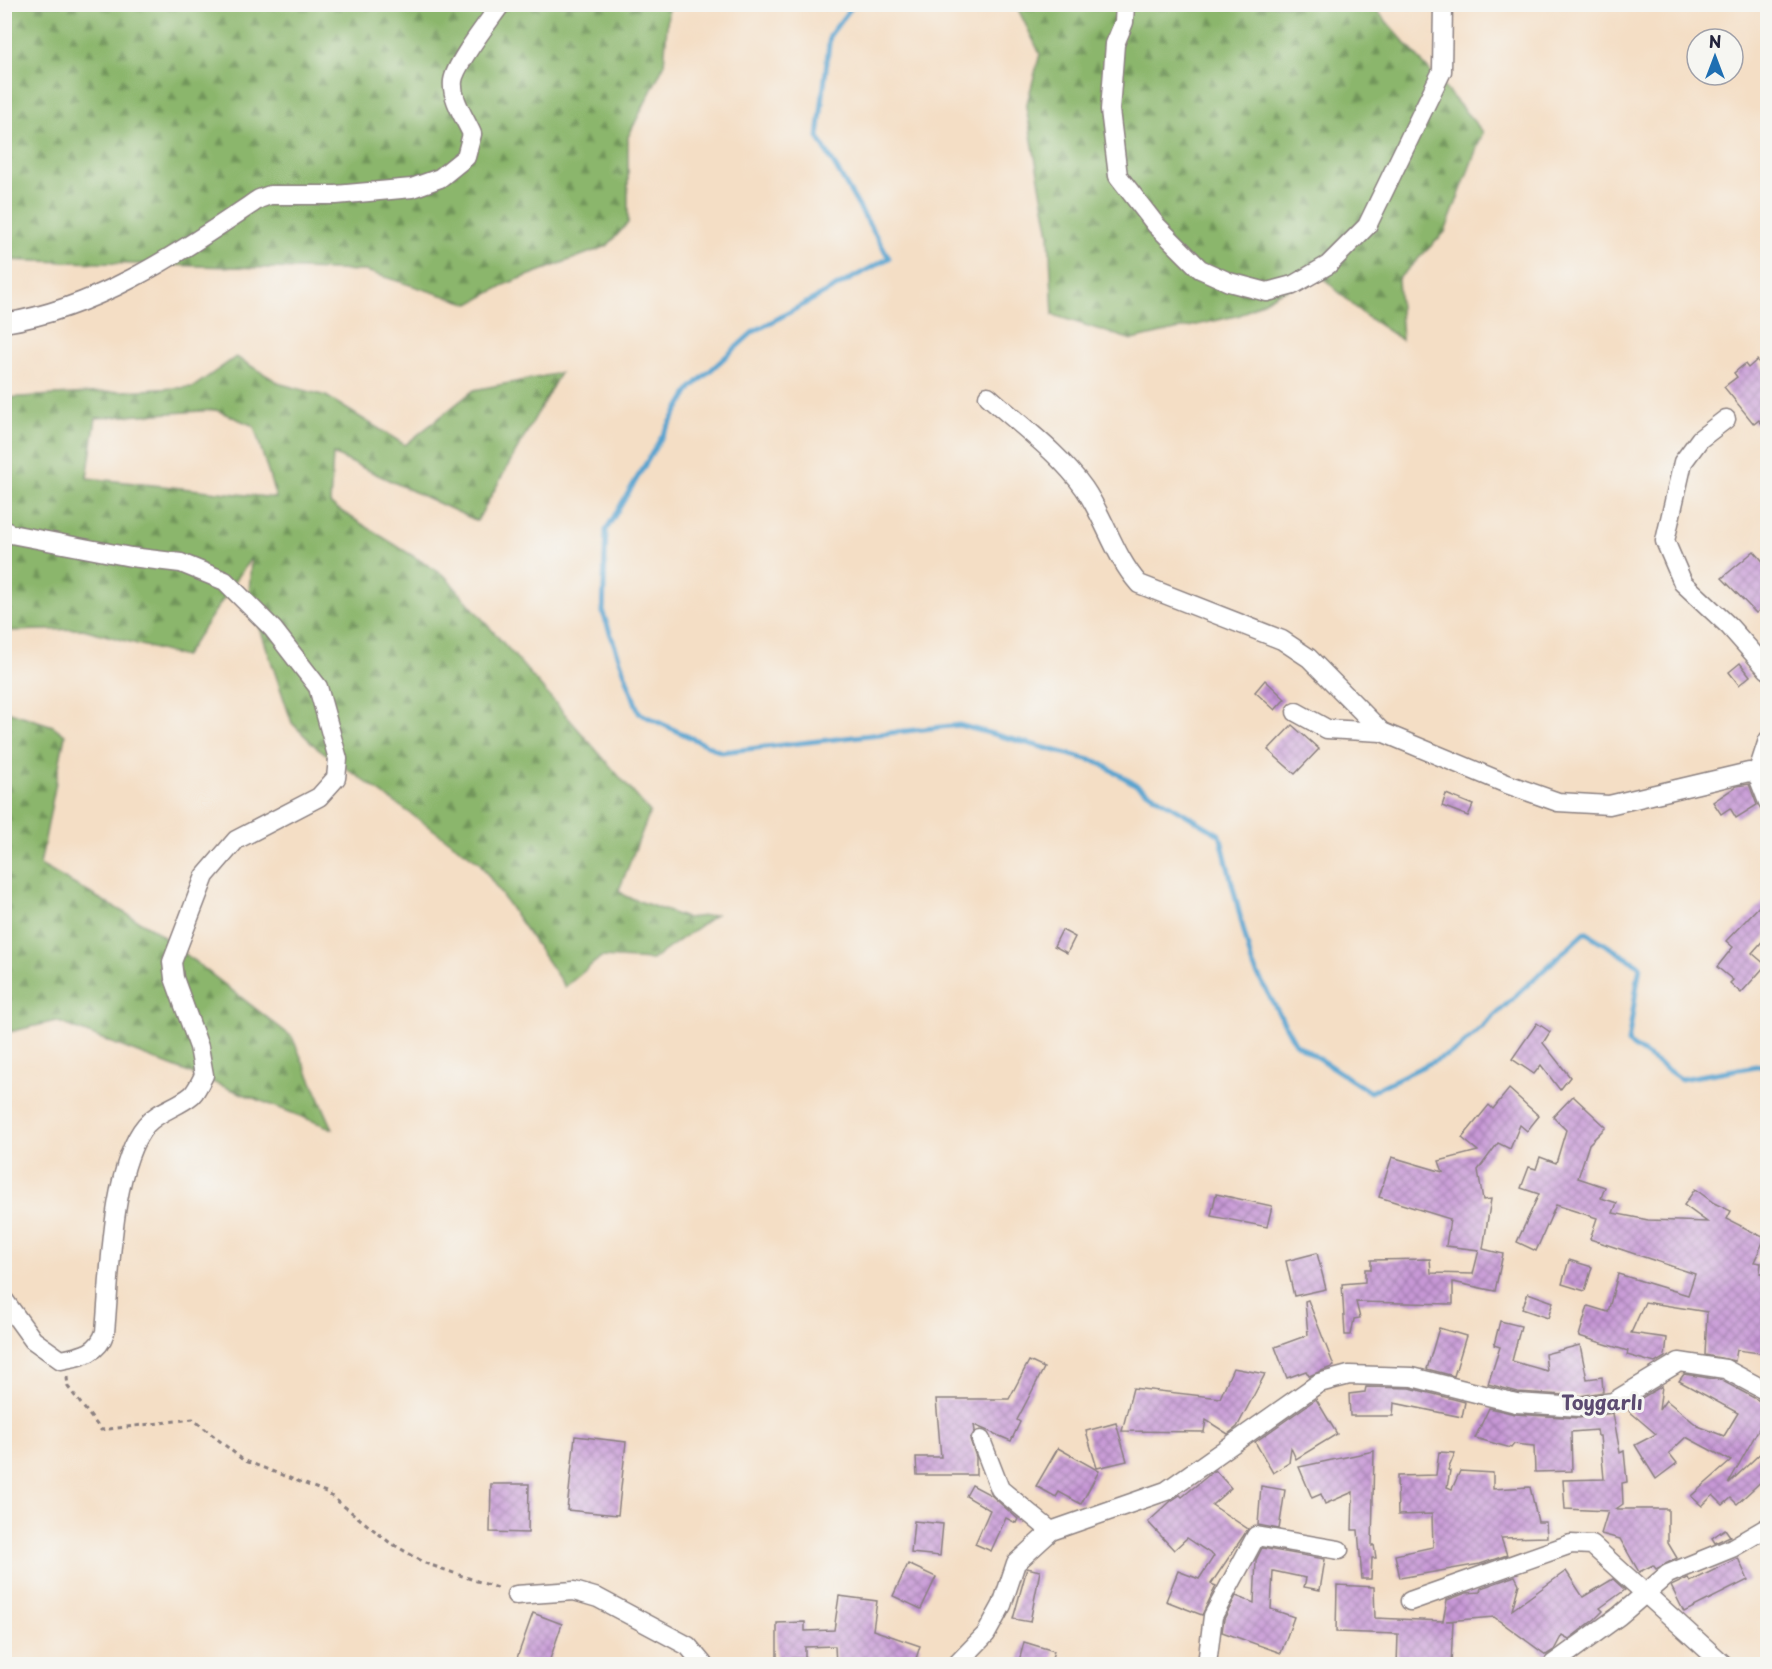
<svg xmlns="http://www.w3.org/2000/svg" width="1772" height="1669" viewBox="0 0 1772 1669" font-family="'Playpen Sans',sans-serif">
<style>
.forest{fill:url(#forest-firs);stroke:#566c54;stroke-width:1.5;fill-rule:evenodd}
.lines{fill:none;stroke-linecap:round;stroke-linejoin:round}
.stream{stroke:#57a3cf;stroke-width:5}
.building{fill:url(#building-cross-hatch)}
.minor-casing{stroke:#8b8080;stroke-width:21}
.path{stroke:#8b8080;stroke-width:3;stroke-dasharray:4.5 4.5;stroke-linecap:butt}
.minor{stroke:#fff;stroke-width:18}
.labels{text-anchor:middle;stroke-width:6;stroke-linejoin:round;paint-order:stroke}
.quarter-label{font-size:20px;font-weight:bold;fill:#5c4b71;stroke:#f6f6f2}
</style>
<defs>
<pattern id="forest-firs" width="22" height="20" patternUnits="userSpaceOnUse" patternTransform="scale(1.5)"><rect width="22" height="20" fill="#8bb66c"/><path d="M5 1l3.5 6h-7zM16 11l3.5 6h-7z" fill="#71945a"/></pattern>
<pattern id="building-cross-hatch" width="8" height="8" patternUnits="userSpaceOnUse" patternTransform="scale(1.5)"><rect width="8" height="8" fill="#c798d6"/><path d="M0 0l8 8M0 8l8-8" fill="none" stroke="#a17caf"/></pattern>
</defs>
<rect width="100%" height="100%" fill="#f6f6f2"/>
<filter id="ink" filterUnits="userSpaceOnUse"><feTurbulence type="fractalNoise" baseFrequency=".0167" numOctaves="2"/><feDisplacementMap in="SourceGraphic" scale="12" xChannelSelector="R" yChannelSelector="G"/><feConvolveMatrix kernelMatrix="1 2 1 2 8 2 1 2 1" color-interpolation-filters="sRGB"/></filter>
<filter id="wash" filterUnits="userSpaceOnUse"><feTurbulence type="fractalNoise" baseFrequency=".008" numOctaves="4" result="noise"/><feDisplacementMap in="SourceGraphic" scale="24" xChannelSelector="R" yChannelSelector="G"/><feGaussianBlur stdDeviation="1.35" result="paint"/><feColorMatrix in="noise" values="0 0 0 0 0 0 0 0 0 0 0 0 0 0 0 0 0 1.4 0 .05"/><feComposite in="paint" operator="in"/></filter>
<g filter="url(#wash)">
<rect width="100%" height="100%" fill="#f4dec5"/>
<!-- forest -->
<g class="forest">
<path d="M5,5H667L668,12L664,65L628,137V223L607,246L506,284L470,304L366,271L5,260Z"/>
<path d="M1016,5H1372L1483,132L1445,232L1398,279L1402,340L1364,315L1321,276L1278,293L1240,315L1132,340L1053,315L1049,234L1026,107L1040,54Z"/>
<path d="M236,357L281,384L326,396L405,445L474,390L560,373L477,521L333,454L330,504L445,576L650,812L619,890L625,896L686,918L715,915L652,960L601,957L565,987L479,862L315,746L292,723L249,596L251,558L184,657L83,629L5,631L4,398L193,387ZM216,410L254,426L276,498L87,478L96,418Z"/>
<path d="M4,710L53,726L65,735L40,865L153,929L292,1037L333,1129L56,1021L5,1033Z"/>
</g>
<g class="lines">
<!-- stream -->
<path class="stream" d="M854,4L830,35L818,137L889,258L753,332L691,388L606,530L603,613L639,713L721,752L959,725L1098,762L1220,835L1252,964L1295,1043L1370,1092L1457,1050L1585,932L1640,966L1628,1043L1681,1079L1768,1064"/>
</g>
<g id="blocks">
<!-- building -->
<g class="building">
<path d="M1757,360L1767,373V430L1759,420L1754,424L1724,387L1737,377L1734,373L1745,364L1748,368Z"/>
<path d="M1754,551L1767,566V604L1756,613L1722,578Z"/>
<path d="M1740,663L1750,676L1739,685L1729,672Z"/>
<path d="M1265,680L1285,699L1275,710L1255,692Z"/>
<path d="M1292,725L1319,749L1295,774L1268,750Z"/>
<path d="M1749,784L1757,805L1736,818L1730,808L1721,814L1713,802L1737,786Z"/>
<path d="M1446,794L1473,805L1468,816L1442,806Z"/>
<path d="M1767,898V936L1752,953L1766,965L1741,993L1730,983L1733,980L1717,967L1733,947L1726,941Z"/>
<path d="M1062,930L1075,937L1067,953L1054,946Z"/>
<path d="M1537,1023L1550,1032L1543,1043L1570,1077L1560,1090L1541,1065L1534,1074L1512,1059Z"/>
<path d="M1509,1089L1539,1116L1527,1131L1520,1125L1510,1149L1498,1143L1478,1170L1483,1200L1491,1199L1483,1249L1503,1254L1495,1291L1453,1282V1304L1356,1302L1360,1318L1354,1319L1351,1335H1345L1342,1284L1365,1282V1269H1371V1260L1430,1259L1431,1273L1473,1274L1479,1250L1446,1246L1450,1219L1379,1197L1392,1157L1443,1172L1439,1161L1478,1151L1462,1138L1489,1105L1493,1109Z"/>
<path d="M1573,1096L1606,1127L1589,1144L1578,1178L1605,1187L1601,1198L1617,1203L1613,1213L1648,1220L1707,1222L1684,1205L1695,1189L1714,1203L1731,1211L1727,1219L1765,1238L1754,1262L1761,1263L1760,1273L1767,1274V1354L1737,1350L1735,1361L1705,1355L1707,1312L1645,1302L1631,1333L1667,1338L1665,1357L1655,1363L1627,1355L1628,1351L1579,1336L1588,1306L1608,1312L1618,1274L1688,1295L1695,1274L1590,1239L1597,1218L1556,1205L1536,1251L1517,1242L1539,1194L1521,1188L1529,1167L1536,1169L1540,1157L1556,1163L1566,1130L1553,1117Z"/>
<path d="M1216,1194L1272,1206L1267,1227L1211,1216Z"/>
<path d="M1317,1253L1326,1289L1294,1296L1286,1261Z"/>
<path d="M1569,1260L1592,1267L1585,1291L1562,1284Z"/>
<path d="M1528,1293L1553,1302L1548,1318L1522,1309Z"/>
<path d="M1308,1300L1334,1366L1309,1376L1306,1371L1287,1378L1275,1347L1308,1335L1305,1301Z"/>
<path d="M1500,1321L1521,1326L1512,1361L1547,1371L1545,1354L1580,1345L1587,1379L1602,1377L1603,1392L1580,1396L1518,1392L1488,1384L1500,1347L1494,1345Z"/>
<path d="M1439,1328L1466,1336L1454,1376L1427,1369Z"/>
<path d="M1029,1361L1044,1368L1017,1420L1020,1422L1011,1441L974,1425L975,1431L970,1439L976,1457V1475H917L916,1457H941L936,1399H1009Z"/>
<path d="M1233,1368L1265,1374L1237,1427L1228,1434L1206,1420L1204,1432L1122,1431L1133,1388L1220,1398Z"/>
<path d="M1684,1374L1721,1380L1767,1405V1414L1728,1484L1767,1447V1476L1737,1504L1731,1498L1723,1505L1713,1495L1702,1506L1691,1496L1731,1461L1686,1437L1669,1453L1677,1463L1656,1479L1635,1445L1656,1434L1629,1411L1638,1400L1662,1386L1659,1410L1666,1400L1698,1426L1724,1436L1738,1413L1679,1381Z"/>
<path d="M1366,1387L1410,1388L1465,1402L1462,1417L1394,1403L1393,1416H1350L1349,1394L1365,1392Z"/>
<path d="M1316,1399L1337,1434L1296,1459L1291,1448L1289,1463L1273,1473L1255,1442Z"/>
<path d="M1489,1408L1515,1414L1579,1418L1613,1413L1620,1453L1624,1451L1627,1482L1622,1483L1623,1504L1616,1509H1668V1543L1677,1558L1656,1569L1653,1565L1639,1572L1620,1539L1601,1534L1608,1511L1565,1509L1563,1480L1604,1479L1600,1436H1598L1597,1430L1571,1432L1572,1471L1535,1472L1534,1446L1514,1444L1511,1448L1475,1438Z"/>
<path d="M1116,1423L1127,1461L1097,1468L1086,1431Z"/>
<path d="M575,1436L626,1442L618,1515L567,1510Z"/>
<path d="M1058,1448L1099,1471L1081,1504L1059,1492L1056,1497L1036,1486Z"/>
<path d="M1374,1451L1372,1546L1374,1545L1376,1558H1372L1371,1579H1362L1358,1530H1352L1353,1492L1325,1504L1321,1494L1312,1498L1299,1467Z"/>
<path d="M1439,1452L1455,1453L1448,1470L1450,1471L1447,1487L1452,1489L1460,1471L1493,1473V1489L1530,1487L1538,1522H1546L1547,1537L1501,1538L1507,1555L1480,1564L1400,1578L1395,1555L1433,1547L1432,1514L1398,1515L1397,1476L1436,1475Z"/>
<path d="M1215,1470L1231,1488L1212,1505L1248,1529L1211,1584L1216,1586L1202,1615L1166,1601L1178,1571L1199,1579L1214,1556L1187,1538L1174,1550L1148,1522L1171,1501L1180,1495L1182,1497Z"/>
<path d="M491,1484H529L528,1533L490,1532Z"/>
<path d="M972,1485L991,1495L1018,1519L1016,1523L1006,1518L991,1551L975,1544L990,1510L966,1496Z"/>
<path d="M1261,1486L1285,1490L1279,1529L1258,1525Z"/>
<path d="M914,1521L943,1524L940,1556L911,1553Z"/>
<path d="M1725,1529L1730,1536L1715,1543L1712,1538Z"/>
<path d="M1262,1548L1325,1559L1320,1590L1304,1587L1306,1578L1273,1571L1271,1609L1294,1617L1281,1653L1222,1632L1224,1619L1236,1596L1254,1603L1256,1560Z"/>
<path d="M1738,1558L1748,1580L1684,1612L1671,1586L1688,1578L1690,1582Z"/>
<path d="M908,1564L936,1577L921,1609L893,1596Z"/>
<path d="M1027,1568L1040,1571L1030,1622L1013,1619Z"/>
<path d="M1566,1571L1583,1597L1613,1579L1625,1590L1600,1608L1603,1611L1595,1619L1569,1639L1562,1635L1554,1650L1546,1655L1494,1617L1446,1621H1453L1451,1665H1397L1398,1634L1336,1632L1337,1585L1374,1587L1375,1618L1443,1621L1447,1600L1466,1593L1480,1592L1481,1588L1515,1576L1519,1584L1512,1610Z"/>
<path d="M839,1596L877,1601L873,1630L920,1646L914,1665H836L835,1646L805,1647V1658L777,1659V1623L805,1622V1631L834,1630Z"/>
<path d="M533,1613L562,1624L548,1665H536L517,1658Z"/>
<path d="M1024,1642L1054,1651L1050,1665H1018Z"/>
</g>
</g>
</g>
<g filter="url(#ink)">
<use href="#blocks" fill-opacity="0" stroke="#8b8080" stroke-width="1.5"/>
<g class="lines">
<defs>
<g id="minor">
<path d="M1125,4L1124,22L1115,44L1110,110L1118,176L1156,225L1200,269L1229,282L1267,292L1293,285L1328,265L1367,226L1442,71L1443,4"/>
<path d="M4,323C100,308 180,252 259,199L270,195H336L412,188L440,178L466,157L472,134C465,118 451,99 453,81C455,64 490,20 501,4"/>
<path d="M988,396C1020,425 1059,453 1084,488C1105,518 1114,556 1139,584L1282,640L1309,658L1382,732L1507,784L1558,802L1609,805L1749,772L1757,774L1768,802"/>
<path d="M1726,419L1700,439L1683,462L1665,541L1683,583L1729,626L1768,670"/>
<path d="M4,530L11,534L131,557L181,563L225,581L273,629L318,687L338,759L336,778L319,797L236,840L205,876L172,962L174,978L199,1047L204,1075C201,1081 197,1090 192,1095C178,1107 158,1111 146,1125C111,1166 110,1280 105,1332C98,1354 81,1356 61,1360L33,1340L4,1300"/>
<path d="M1296,712L1327,729L1382,732"/>
<path d="M1757,774L1768,740"/>
<path d="M981,1440L1000,1489L1051,1531"/>
<path d="M516,1595L574,1591L598,1598L688,1646L703,1664"/>
<path d="M1410,1601L1571,1544L1592,1545L1723,1664"/>
<path d="M957,1664L986,1634L1002,1605L1016,1563L1051,1531L1166,1491L1319,1383L1349,1375L1412,1377L1516,1403L1580,1407L1613,1402L1679,1362L1725,1369L1768,1392"/>
<path d="M1207,1664L1213,1616L1256,1536L1339,1550"/>
<path d="M1553,1664L1619,1616L1668,1574L1732,1548L1768,1527"/>
</g>
</defs>
<!-- minor casing -->
<use href="#minor" class="minor-casing"/>
<!-- path -->
<path class="path" d="M67,1377L68,1387L101,1430L193,1419L243,1460L326,1492L389,1542L425,1563L500,1589"/>
<!-- minor -->
<use href="#minor" class="minor"/>
</g>
</g>
<g class="labels">
<!-- quarter labels -->
<g class="quarter-label">
<text x="1602" y="1410">Toygarlı</text>
</g>
</g>
<!-- margin -->
<rect width="1772" height="1669" fill="none" stroke="#f6f6f2" stroke-width="24"/>
<!-- north arrow -->
<g transform="translate(1715 57)"><circle r="28" fill="#f6f6f2" stroke="#a1a1a9" stroke-width="1.5"/>
<path d="M0-4.5L10 22L0 15L-10 22Z" fill="#1f6fb2"/>
<text y="-9" font-size="16" font-weight="bold" text-anchor="middle" fill="#22223b">N</text>
</g>
</svg>
